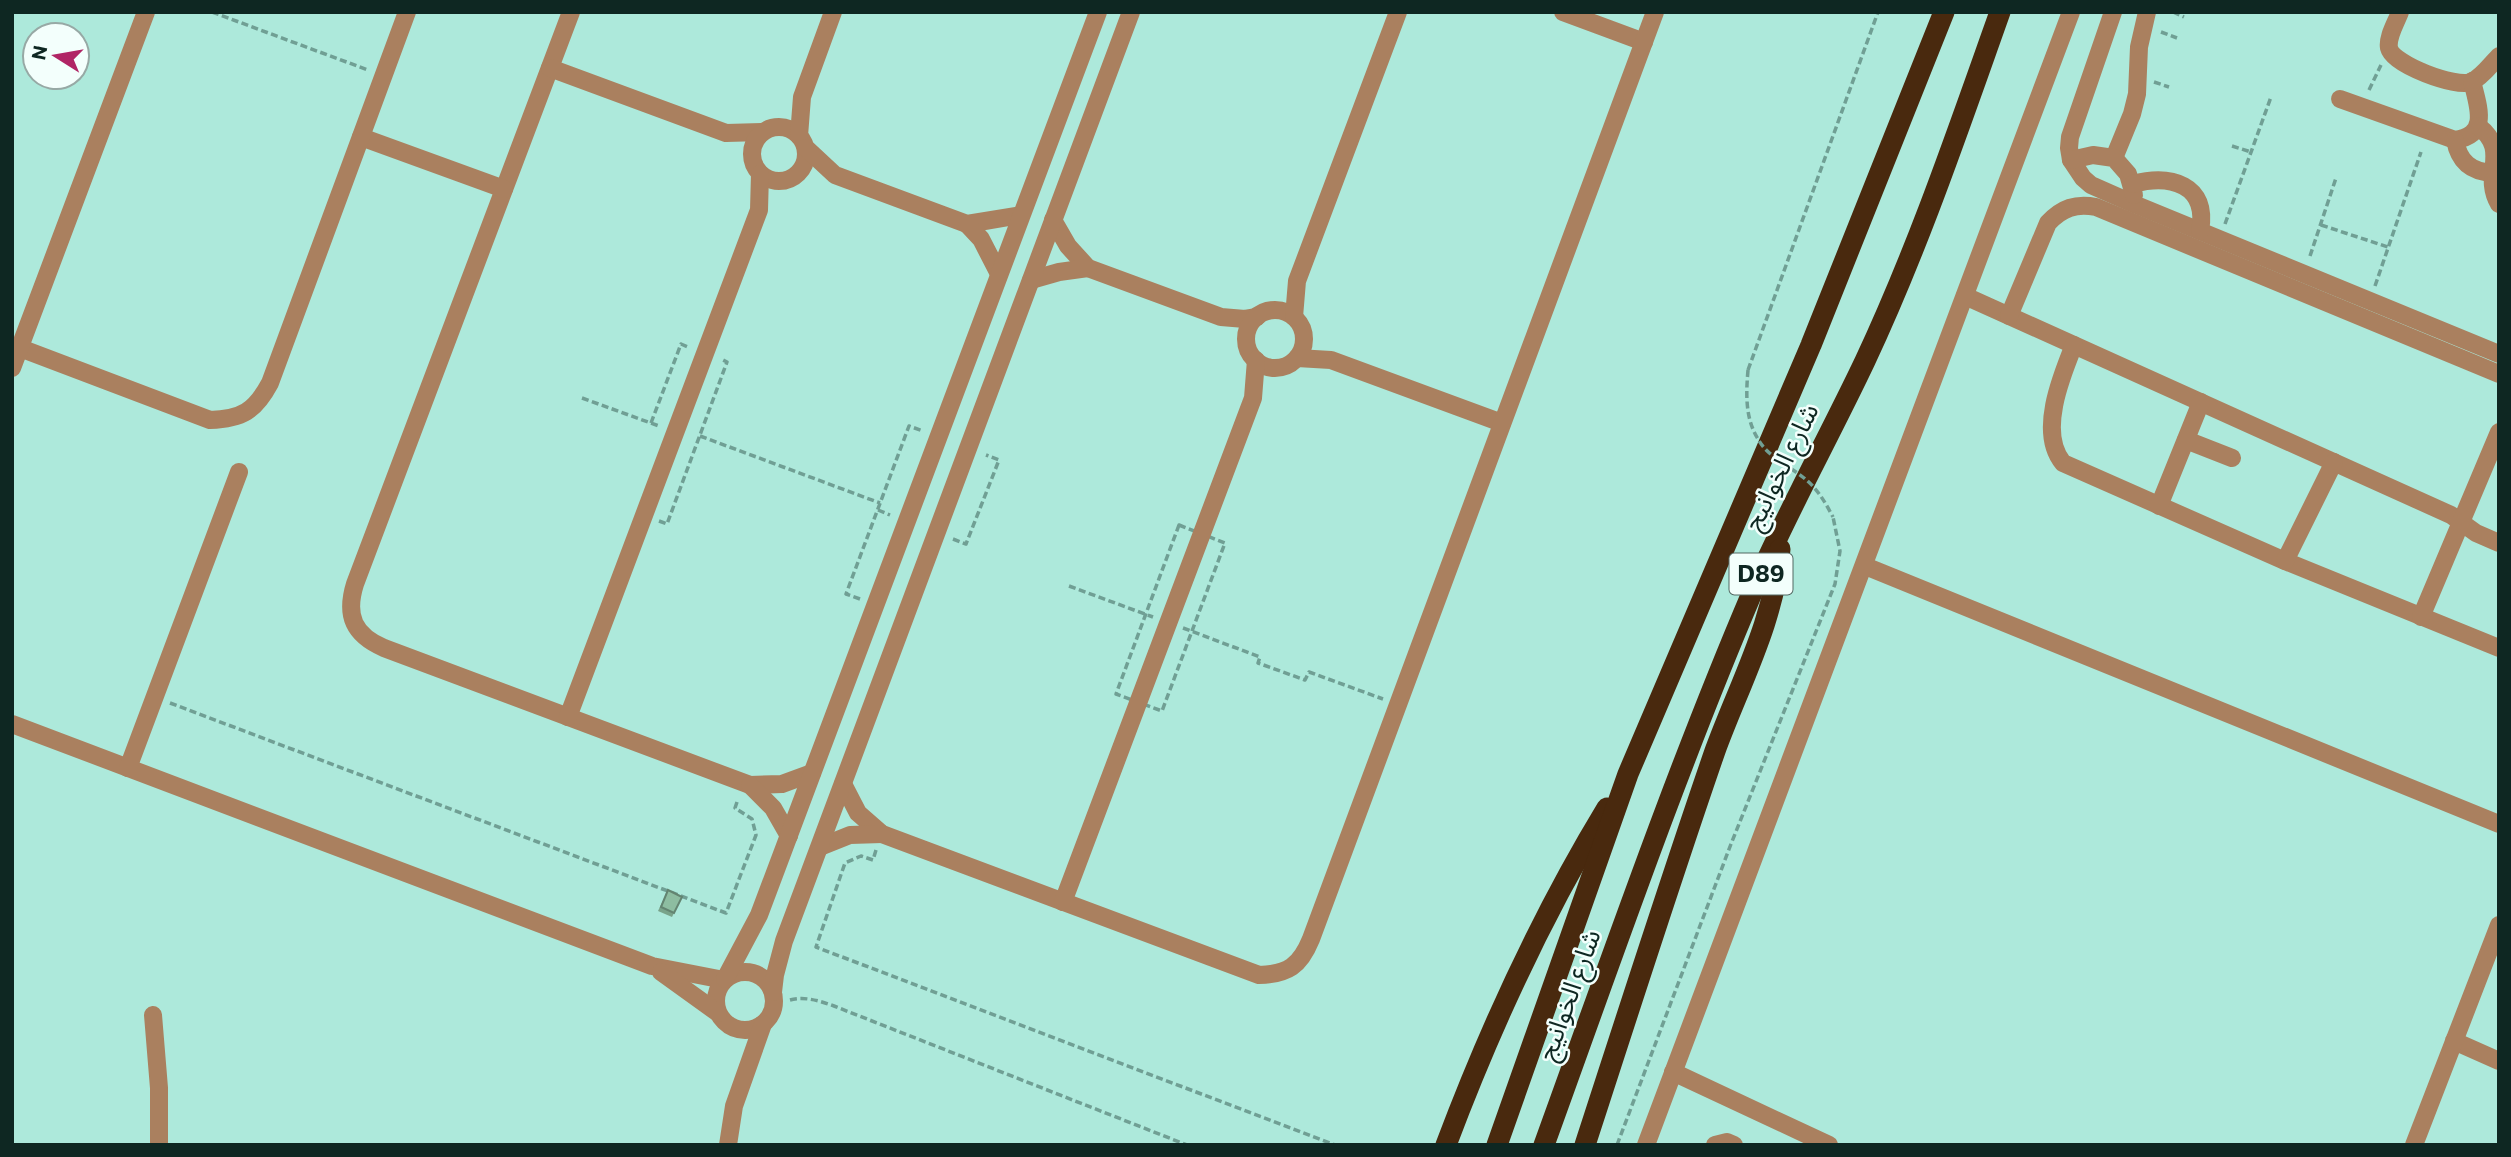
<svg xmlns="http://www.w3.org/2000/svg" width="2511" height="1157" viewBox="0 0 2511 1157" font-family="Commissioner,'Noto Sans Arabic',sans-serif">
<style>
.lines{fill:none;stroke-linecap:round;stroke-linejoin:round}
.path{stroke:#709f94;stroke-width:3.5;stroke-dasharray:7 3.5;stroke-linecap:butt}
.minor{stroke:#aa805f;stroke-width:18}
.highway{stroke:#49290e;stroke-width:21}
.path-bridge{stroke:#709f94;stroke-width:3.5;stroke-dasharray:7 3.5;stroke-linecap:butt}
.wall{fill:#79a38a}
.building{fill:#8dbda1;stroke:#638471;stroke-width:2}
.labels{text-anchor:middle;stroke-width:5;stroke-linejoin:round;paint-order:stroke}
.shield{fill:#f3fffc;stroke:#536863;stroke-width:2}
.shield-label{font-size:24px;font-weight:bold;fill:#0e2722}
.street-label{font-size:26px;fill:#0e2722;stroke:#f3fffc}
</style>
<rect width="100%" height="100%" fill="#ade9db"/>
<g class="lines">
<!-- path -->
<g class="path">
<path d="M212,12L368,70"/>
<path d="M2173,12L2184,17"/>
<path d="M2161,32L2177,38"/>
<path d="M2154,82L2169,87"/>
<path d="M2369,90L2381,65"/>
<path d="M2232,146L2251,152"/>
<path d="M2225,224L2271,97"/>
<path d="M2321,225L2388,247"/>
<path d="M2310,256L2336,178"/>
<path d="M2375,286L2421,152"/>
<path d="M1748,370L1878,12"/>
<path d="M582,398L659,426"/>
<path d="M651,423L681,344L688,347"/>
<path d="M700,436L880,503"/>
<path d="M878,510L890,515"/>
<path d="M659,521L667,524L727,362L721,359"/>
<path d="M1179,525L1225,543L1162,711L1116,694Z"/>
<path d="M953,539L966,544L999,460L986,455"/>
<path d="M1069,586L1153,617"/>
<path d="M860,599L846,594L909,426L923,431"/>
<path d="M1183,628L1260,657L1258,663L1305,680L1309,672L1383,699"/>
<path d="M170,703L726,913L756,835L752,819L735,808L738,799"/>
<path d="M876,850L873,860L861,856L845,863L816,947L1335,1145"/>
<path d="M790,1000C805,996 820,1001 834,1006L1187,1145"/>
<path d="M1617,1145L1731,844L1835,584L1840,551L1833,517"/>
</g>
<!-- minor -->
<g class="minor">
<path d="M571,12L355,584C345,616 354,635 384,648L750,785L782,784L812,773"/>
<path d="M1563,12L1644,42"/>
<path d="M2113,12L2070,137L2069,148L2071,160L2083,178L2091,185L2134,204L2499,354"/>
<path d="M2400,12C2396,23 2387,37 2389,48C2393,65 2456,88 2471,82C2482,77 2491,64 2499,56"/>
<path d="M550,68L726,133L762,132"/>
<path d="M2340,99L2455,140C2490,135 2478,106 2472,81"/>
<path d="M2478,126C2511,151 2481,174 2499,204"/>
<circle cx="779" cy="154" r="27"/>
<path d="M799,136L802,97L833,12"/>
<path d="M361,137L504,189"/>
<path d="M2455,140C2459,162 2471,172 2493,173"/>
<path d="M806,148L835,175L967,224L1021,215"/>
<path d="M2114,158L2132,114L2137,94L2139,47L2147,12"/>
<path d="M2071,160L2093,155L2114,158L2128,174L2134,195"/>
<path d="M2133,184C2170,174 2209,184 2200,231"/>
<path d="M1053,220L1068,246L1088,268L1221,317L1245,319L1257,317"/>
<path d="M967,224L981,239L999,274"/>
<path d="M1031,280L1059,272L1088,268"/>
<path d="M1965,296L2451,515L2476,533L2499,543"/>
<circle cx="1275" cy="339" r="29"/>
<path d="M2009,316L2048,223C2062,208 2076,203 2096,207L2499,374"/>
<path d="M1294,317L1297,281L1398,12"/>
<path d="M2074,345C2061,377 2038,433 2063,463L2285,561L2499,648"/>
<path d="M20,348L210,420C242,419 255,411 270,383L407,12"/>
<path d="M1297,358L1331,360L1502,423"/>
<path d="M12,368L146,12"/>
<path d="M2186,440L2232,458"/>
<path d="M2159,506L2201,402"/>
<path d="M2285,561L2334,462"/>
<path d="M1865,566L2499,824"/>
<path d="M2421,617L2499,432"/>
<path d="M568,717L759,210L760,174"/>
<path d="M12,724L652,966L724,980"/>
<path d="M128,768L239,472"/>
<path d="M843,784L858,813L882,834L1259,975C1288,974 1300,966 1311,939L1655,12"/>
<path d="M750,785L773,808L789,836"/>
<path d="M820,847L850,835L882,834"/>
<path d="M1063,902L1253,398L1256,360"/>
<circle cx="745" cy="1001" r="29"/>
<path d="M661,972L718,1013"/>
<path d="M725,979L759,915L1098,12"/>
<path d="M773,992L775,975L784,941L1131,12"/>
<path d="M153,1015L159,1088V1145"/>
<path d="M2454,1041L2499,1061"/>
<path d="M1673,1072L1829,1145"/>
<path d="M728,1145L734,1106L763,1024"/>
<path d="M1646,1145L2071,12"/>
<path d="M1715,1145L1727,1142L1734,1145"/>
<path d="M2414,1145L2499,925"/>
</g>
<!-- highway -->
<g class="highway">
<path d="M1446,1145C1490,1028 1542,915 1607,808"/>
<path d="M1497,1145L1628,774L1811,345L1944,12"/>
<path d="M1544,1145C1611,960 1675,774 1752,593C1786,514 1828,439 1865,361C1918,248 1958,130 2000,12"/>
<path d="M1585,1145C1628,1013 1670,881 1715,751C1739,685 1775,620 1780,549"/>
</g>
<!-- path-bridge -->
<path class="path-bridge" d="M1748,370C1746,394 1745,418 1758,439C1767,456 1789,466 1804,478C1817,488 1825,502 1833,517"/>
</g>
<!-- wall -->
<path class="wall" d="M668,890L674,913L672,917L658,911Z"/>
<!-- building -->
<path class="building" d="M668,890L682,897L674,913L661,907Z"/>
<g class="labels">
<!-- shield labels -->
<rect class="shield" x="1729.5" y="553.5" width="63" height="41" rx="5"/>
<g class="shield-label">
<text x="1761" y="582">D89</text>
</g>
<!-- street labels -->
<g class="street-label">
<text transform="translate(1781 467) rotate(-64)" y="9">شارع الخوانيج</text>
<text transform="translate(1569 995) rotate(-70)" y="9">شارع الخوانيج</text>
</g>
</g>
<!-- border -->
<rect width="2511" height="1157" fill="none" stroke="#0e2722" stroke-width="28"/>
<!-- north arrow -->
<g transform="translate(56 56) rotate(281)"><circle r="33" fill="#f3fffc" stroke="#97a9a5" stroke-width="2"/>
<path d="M0-5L12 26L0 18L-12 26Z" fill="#b02565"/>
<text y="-10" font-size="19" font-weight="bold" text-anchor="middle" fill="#0e2722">N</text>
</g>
</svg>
